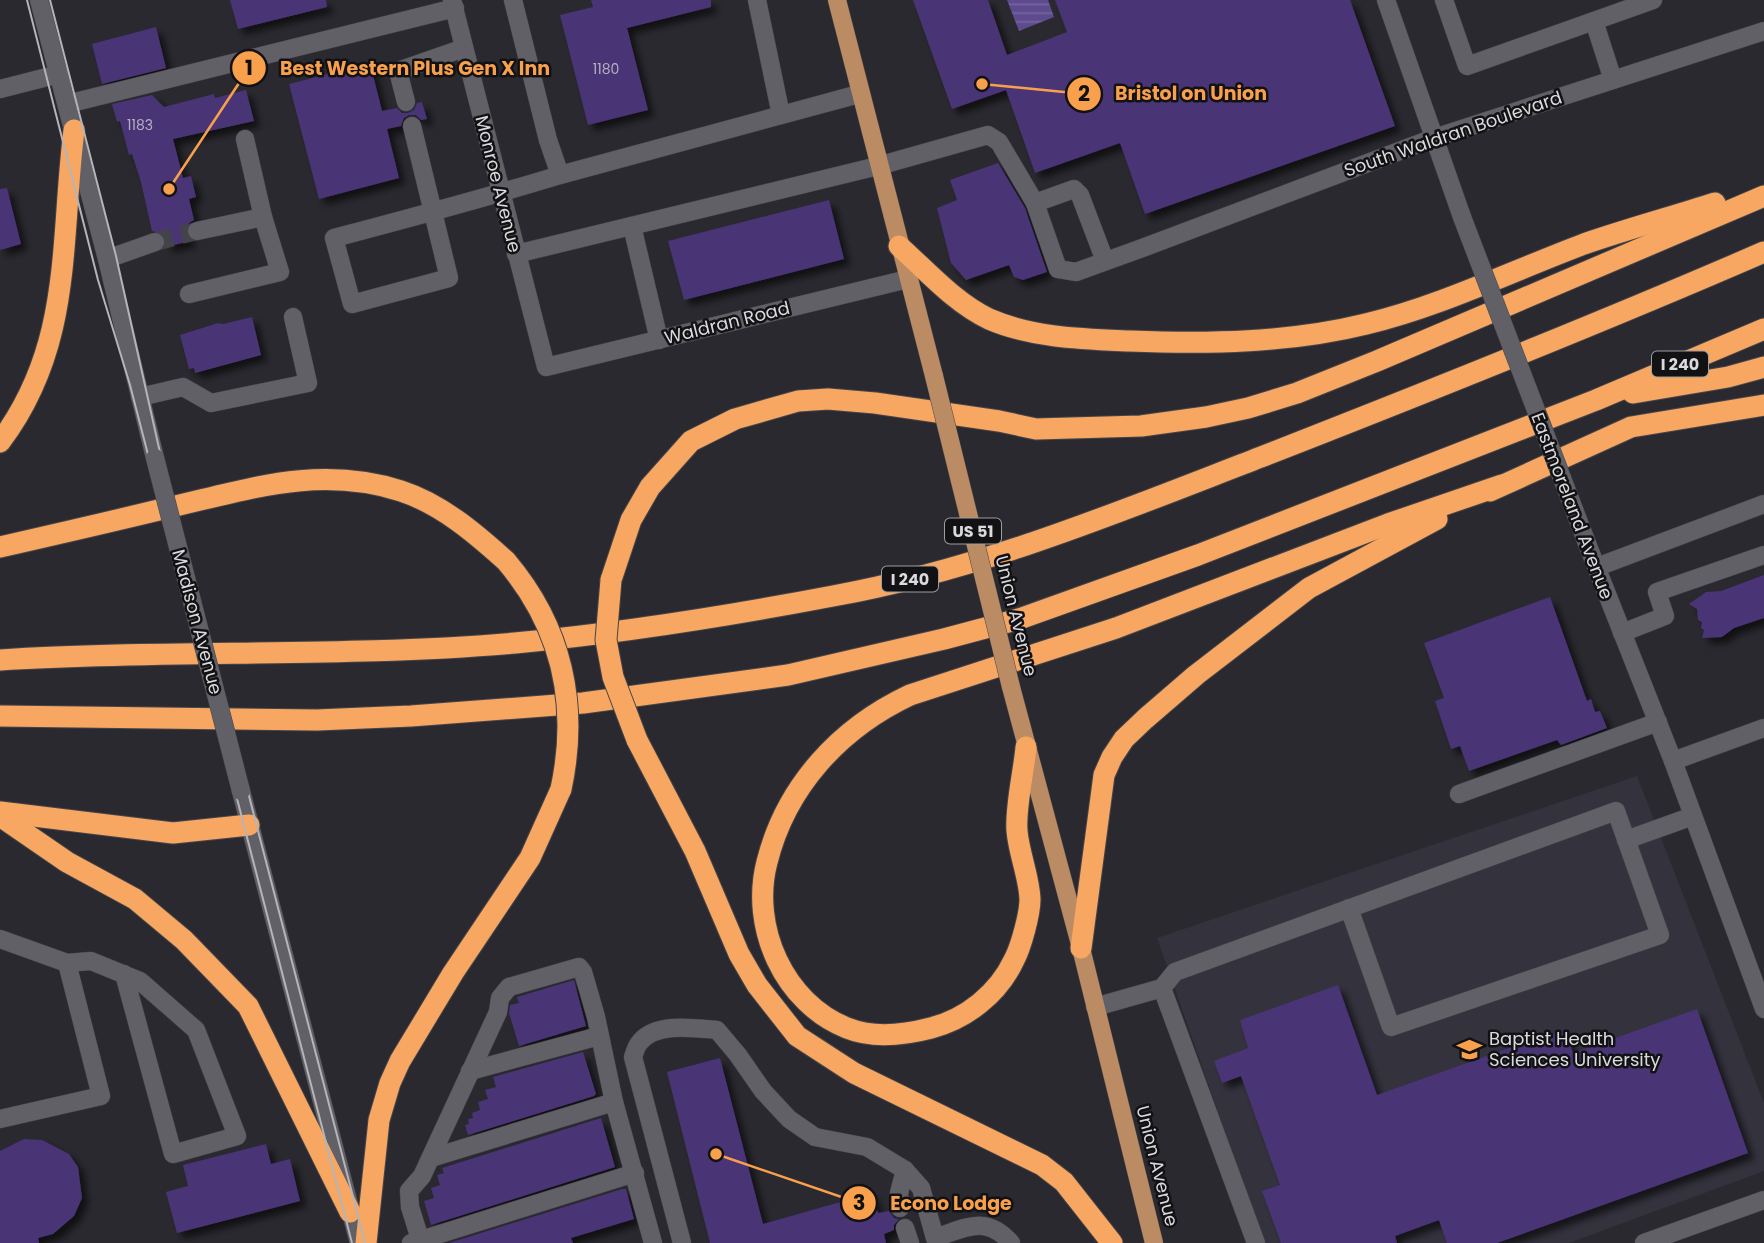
<svg xmlns="http://www.w3.org/2000/svg" width="1764" height="1243" viewBox="0 0 1764 1243" font-family="Poppins,sans-serif">
<style>
.built{fill:#34323d}
.water{fill:url(#water-rules)}
.building{fill:#493476;filter:url(#shadow)}
.lines{fill:none;stroke-linecap:round;stroke-linejoin:round}
.minor-tunnel{stroke:#444349;stroke-width:18;stroke-dasharray:18 9;stroke-linecap:butt}
.minor-casing{stroke:#47454a;stroke-width:19}
.major-casing{stroke:#47454a;stroke-width:19}
.highway-casing{stroke:#47454a;stroke-width:23}
.minor{stroke:#616067;stroke-width:18}
.major{stroke:#bb8b63;stroke-width:18}
.highway{stroke:#f7a761;stroke-width:21}
.tram{stroke:#b5b4b8;stroke-width:2}
.minor-bridge-casing{stroke:#47454a;stroke-width:19;stroke-linecap:butt}
.major-bridge-casing{stroke:#47454a;stroke-width:19;stroke-linecap:butt}
.highway-bridge-casing{stroke:#47454a;stroke-width:23;stroke-linecap:butt}
.minor-bridge{stroke:#616067;stroke-width:18}
.major-bridge{stroke:#bb8b63;stroke-width:18}
.highway-bridge{stroke:#f7a761;stroke-width:21}
.labels{text-anchor:middle;stroke-width:5;stroke-linejoin:round;paint-order:stroke}
.number-label{font-size:14px;fill:#b6b0c3}
.shield{fill:#121215;stroke:#9e9da1;stroke-width:2}
.shield-label{font-size:16px;font-weight:bold;fill:#dad9dd}
.street-label{font-size:18px;fill:#dad9dd;stroke:#121215}
.poi-label{font-size:18px;fill:#dad9dd;stroke:#121215;text-anchor:start}
.leader{fill:none;stroke:#f9a04d;stroke-width:2.5}
.callout-dot{fill:#f9a04d;stroke:#121215;stroke-width:2.5}
.mark-label{font-size:21px;text-anchor:middle;font-weight:bold;fill:#111}
.callout-label{font-size:19px;text-anchor:middle;font-weight:bold;fill:#f9a04d;stroke:#121215;stroke-width:5;stroke-linejoin:round;paint-order:stroke}
</style>
<defs>
<pattern id="water-rules" width="6" height="5" patternUnits="userSpaceOnUse" patternTransform="scale(1.75)"><rect width="6" height="5" fill="#5e4a8e"/><path d="M0 2.5h6" fill="none" stroke="#74649d"/></pattern>
<filter id="shadow"><feDropShadow dx="6" dy="6" stdDeviation="3.5" flood-color="#0009"/></filter>
</defs>
<rect width="100%" height="100%" fill="#2a292f"/>
<!-- built -->
<path class="built" d="M1637,776L1764,1103V1171L1569,1243H1264L1157,938Z"/>
<!-- water -->
<path class="water" d="M1007,0H1048L1054,17L1019,31Z"/>
<!-- building -->
<g class="building">
<path d="M230,0H326L327,7L238,29Z"/>
<path d="M591,0H711V7L627,28L648,110L588,125L560,15L593,7Z"/>
<path d="M913,0H988L1007,55L1067,32L1055,0H1350L1395,126L1145,214L1120,143L1035,173L1006,90L952,109Z"/>
<path d="M156,27L166,68L102,84L92,44Z"/>
<path d="M370,63L382,111L397,108L402,113H408L414,110L417,103L422,102L427,119L421,120L416,115H409L404,118L401,126L387,129L399,178L319,199L289,84Z"/>
<path d="M246,90L254,121L173,139L183,178L191,176L196,197L189,199L194,220L189,223L186,233L191,241L165,247L166,239L163,234L152,231L141,182L132,154L129,155L120,121L117,122L112,104L152,95L164,107L214,94L215,98Z"/>
<path d="M998,163L1025,208L1047,272L1023,280L1014,277L1009,265L966,280L951,263L937,208L957,200L950,180Z"/>
<path d="M7,188L21,244L0,250V189Z"/>
<path d="M829,200L844,259L684,300L668,241Z"/>
<path d="M252,317L261,355L195,373L194,368L189,369L180,335L218,323L223,324Z"/>
<path d="M1764,575V618L1734,628L1722,637L1702,638L1704,630L1701,628L1702,622L1698,620L1697,609L1689,604L1706,592L1721,591Z"/>
<path d="M1550,597L1587,701L1591,699L1595,712L1600,711L1607,728L1561,745L1557,740L1469,771L1460,746L1451,749L1435,701L1444,698L1424,643Z"/>
<path d="M574,980L586,1026L519,1046L509,1013L510,1005L519,1003L517,997Z"/>
<path d="M1338,985L1377,1095L1526,1042L1527,1044L1565,1030L1573,1053L1697,1009L1748,1153L1497,1243H1447L1439,1220L1395,1236L1397,1243H1281L1262,1191L1280,1185L1241,1076L1222,1083L1214,1061L1248,1048L1240,1020Z"/>
<path d="M583,1052L596,1094L594,1096L468,1135L465,1125L469,1124L468,1119L473,1118L472,1113L480,1110L478,1102L488,1099L485,1090L496,1087L493,1077Z"/>
<path d="M720,1058L763,1224L872,1193L878,1213L889,1211L894,1218L899,1219L894,1225V1230L884,1234L886,1243H710L667,1072Z"/>
<path d="M601,1118L615,1167L431,1225L424,1201L434,1198L431,1188L440,1185L437,1175L444,1173L442,1168Z"/>
<path d="M24,1139L42,1140L69,1154L78,1167L82,1198L74,1216L53,1234L38,1238L39,1243H0V1151Z"/>
<path d="M266,1144L271,1164L290,1159L300,1201L177,1233L166,1192L188,1186L183,1165Z"/>
<path d="M622,1189H626L634,1219L571,1238L573,1243H449Z"/>
</g>
<g class="lines">
<!-- minor-tunnel -->
<path class="minor-tunnel" d="M155,242L197,231"/>
<defs>
<g id="minor">
<path d="M39,0L107,259L155,458"/>
<path d="M452,0L546,367L908,279"/>
<path d="M513,0L548,140L560,175L859,94"/>
<path d="M757,0L781,115"/>
<path d="M1386,0L1462,217"/>
<path d="M1444,0L1467,66L1653,0"/>
<path d="M1594,21L1613,80"/>
<path d="M0,89L59,74"/>
<path d="M406,102L398,71L464,48"/>
<path d="M67,104L455,8"/>
<path d="M412,126L449,278L352,304L334,238C410,218 485,198 560,175"/>
<path d="M245,139L263,217"/>
<path d="M632,226L659,340"/>
<path d="M516,254L878,166L988,135L999,142L1035,203"/>
<path d="M107,259L155,242"/>
<path d="M1105,261L1080,195L1074,189L1035,203L1058,269L1076,272L1145,247L1434,138L1764,31"/>
<path d="M189,294L280,272L263,217L197,231"/>
<path d="M140,397L183,387L211,403L308,383L293,317"/>
<path d="M1588,546L1673,761L1764,1009"/>
<path d="M1597,567L1764,504"/>
<path d="M1622,633L1665,616L1657,592L1764,555"/>
<path d="M1673,761L1764,728"/>
<path d="M241,791L359,1243"/>
<path d="M1459,794L1658,722"/>
<path d="M1626,840L1693,816"/>
<path d="M0,939L67,963L101,1096L0,1119"/>
<path d="M66,963L91,961L140,981L196,1030L237,1136L173,1154L124,974"/>
<path d="M1162,988L1256,1243"/>
<path d="M1095,1007L1162,988L1175,972L1616,811L1660,935L1391,1027L1349,908"/>
<path d="M470,1071L599,1036"/>
<path d="M431,1158L614,1102"/>
<path d="M900,1208L899,1193L905,1170"/>
<path d="M905,1228L910,1243"/>
<path d="M420,1239L410,1207L409,1191L422,1176L498,1012L500,998L509,987L579,967L583,972L596,1017L614,1102L653,1243"/>
<path d="M411,1243L635,1173"/>
<path d="M682,1243L633,1057C635,1052 636,1046 640,1042C656,1022 695,1028 717,1030L738,1055L763,1091L789,1119L815,1137L867,1147L905,1170L921,1188L935,1238C965,1228 986,1214 1011,1243"/>
<path d="M1644,1243L1764,1200"/>
</g>
<g id="major">
<path d="M837,0L934,376"/>
<path d="M1011,687L1081,948L1154,1243"/>
</g>
<g id="highway">
<path d="M899,246C927,271 955,303 989,319C1033,338 1083,339 1130,341C1208,344 1289,343 1366,324C1441,306 1512,271 1584,244C1627,229 1672,217 1715,203"/>
<path d="M1633,393L1728,377L1764,367"/>
<path d="M0,442C73,345 60,243 74,130"/>
<path d="M1490,491L1631,427L1764,405"/>
<path d="M0,547C57,534 114,521 171,507C250,489 319,465 401,491C441,504 475,533 506,561"/>
<path d="M611,580L631,520L650,487L691,441L735,419L798,401L828,399L875,403L999,421L1036,429L1141,426L1206,417L1248,408L1297,393L1377,361L1764,196"/>
<path d="M0,660C171,649 344,658 515,643C622,633 728,616 833,596C982,569 1121,511 1261,457C1430,391 1598,324 1764,252"/>
<path d="M0,716L317,720L411,716L583,703L788,675L944,639L1019,619L1198,555L1596,400L1764,329"/>
<path d="M637,740L695,851L739,954L757,985L797,1036L854,1073L1042,1165L1064,1182L1112,1243"/>
<path d="M1026,747C1024,771 1015,808 1017,831C1019,854 1029,876 1030,899C1030,914 1021,947 1014,960C998,994 966,1019 931,1028C904,1035 874,1039 847,1028C784,1003 750,927 767,862C786,786 840,728 910,695L1116,628L1388,524L1502,485"/>
<path d="M0,812L173,833L249,825"/>
<path d="M0,816L67,862L135,899L184,940L248,1006L350,1212"/>
<path d="M1081,948L1104,775L1112,757L1124,739L1145,719L1196,675L1309,588L1437,519"/>
<path d="M366,1243L379,1120L390,1083L400,1061L453,973L530,858L561,789"/>
</g>
</defs>
<!-- minor casing -->
<use href="#minor" class="minor-casing"/>
<!-- major casing -->
<use href="#major" class="major-casing"/>
<!-- highway casing -->
<use href="#highway" class="highway-casing"/>
<!-- minor -->
<use href="#minor" class="minor"/>
<!-- major -->
<use href="#major" class="major"/>
<!-- highway -->
<use href="#highway" class="highway"/>
<!-- tram -->
<g class="tram">
<path d="M27,0L98,280L130,385L352,1243"/>
<path d="M50,0L116,256L161,457L365,1243"/>
</g>
<defs>
<g id="minor-bridge">
<path d="M1462,217L1588,546"/>
<path d="M155,458L241,791"/>
</g>
<path id="major-bridge" d="M934,376L1011,687"/>
<g id="highway-bridge">
<path d="M506,561C562,627 579,705 561,789"/>
<path d="M611,580L606,640L613,677L637,740"/>
</g>
</defs>
<!-- minor-bridge casing -->
<use href="#minor-bridge" class="minor-bridge-casing"/>
<!-- major-bridge casing -->
<use href="#major-bridge" class="major-bridge-casing"/>
<!-- highway-bridge casing -->
<use href="#highway-bridge" class="highway-bridge-casing"/>
<!-- minor-bridge -->
<use href="#minor-bridge" class="minor-bridge"/>
<!-- major-bridge -->
<use href="#major-bridge" class="major-bridge"/>
<!-- highway-bridge -->
<use href="#highway-bridge" class="highway-bridge"/>
</g>
<!-- icons -->
<defs>
<symbol id="university-bare" viewBox="-9 -9 18 18"><path d="M0-5L7-2L0 1L-7-2ZM-4 1L0 2.5L4 1V4Q0 6-4 4Z" fill="#f9a04d" stroke="#121215" stroke-width="2.5" paint-order="stroke"/></symbol>
</defs>
<g fill-rule="evenodd">
<use href="#university-bare" x="1452" y="1032" width="35" height="35"/>
</g>
<g class="labels">
<!-- number labels -->
<g class="number-label">
<text x="606" y="74">1180</text>
<text x="140" y="130">1183</text>
</g>
<!-- shield labels -->
<g class="shield">
<rect x="1652" y="351.5" width="56" height="25" rx="5"/>
<rect x="945" y="518.5" width="56" height="25" rx="5"/>
<rect x="882" y="566.5" width="56" height="25" rx="5"/>
</g>
<g class="shield-label">
<text x="1680" y="370">I 240</text>
<text x="973" y="537">US 51</text>
<text x="910" y="585">I 240</text>
</g>
<!-- street labels -->
<g class="street-label">
<text transform="translate(1453 134) rotate(-19)" y="6">South Waldran Boulevard</text>
<text transform="translate(498 184) rotate(76)" y="6">Monroe Avenue</text>
<text transform="translate(727 323) rotate(-14)" y="6">Waldran Road</text>
<text transform="translate(1572 506) rotate(69)" y="6">Eastmoreland Avenue</text>
<text transform="translate(1016 616) rotate(76)" y="6">Union Avenue</text>
<text transform="translate(197 622) rotate(75)" y="6">Madison Avenue</text>
<text transform="translate(1157 1166) rotate(76)" y="6">Union Avenue</text>
</g>
<!-- poi labels -->
<g class="poi-label">
<text x="1489" y="1045">Baptist Health<tspan x="1489" dy="21">Sciences University</tspan></text>
</g>
</g>
<!-- callouts -->
<path class="leader" d="M169 189L249 68M982 84L1084 94M716 1154L859 1203"/>
<g class="callout-dot">
<circle cx="169" cy="189" r="7"/>
<circle cx="982" cy="84" r="7"/>
<circle cx="716" cy="1154" r="7"/>
<circle cx="249" cy="68" r="18"/>
<circle cx="1084" cy="94" r="18"/>
<circle cx="859" cy="1203" r="18"/>
</g>
<g class="mark-label">
<text x="249" y="75">1</text>
<text x="1084" y="101">2</text>
<text x="859" y="1210">3</text>
</g>
<g class="callout-label">
<text x="415" y="75">Best Western Plus Gen X Inn</text>
<text x="1191" y="100">Bristol on Union</text>
<text x="951" y="1210">Econo Lodge</text>
</g>
</svg>
